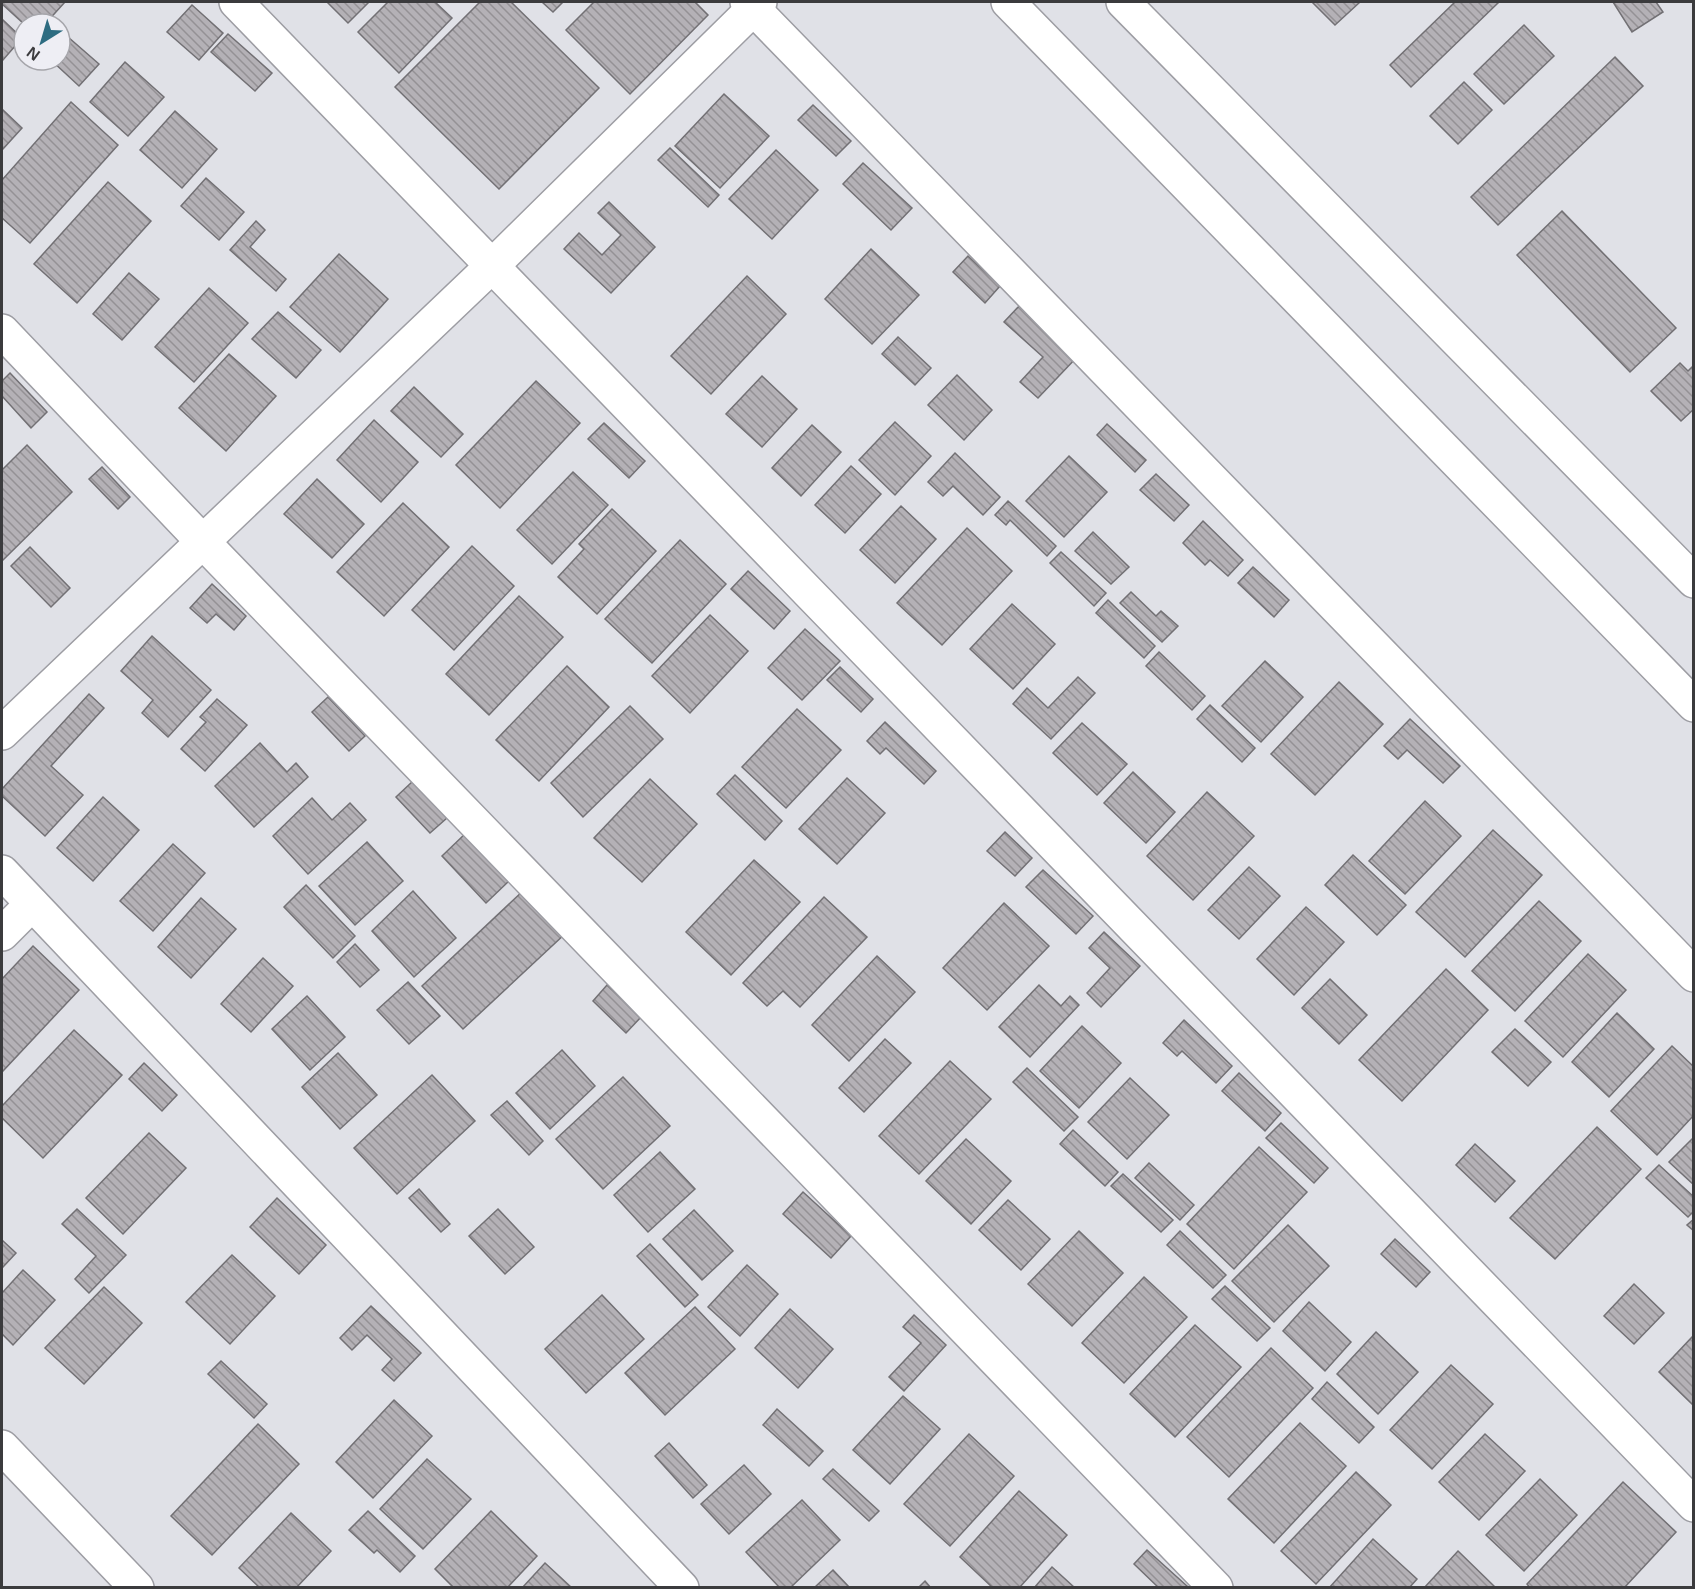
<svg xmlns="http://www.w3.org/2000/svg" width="1695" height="1589" viewBox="0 0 1695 1589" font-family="Arial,sans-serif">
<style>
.building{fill:url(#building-back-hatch);stroke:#727074;stroke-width:1.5}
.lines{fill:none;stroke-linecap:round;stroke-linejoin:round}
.minor-casing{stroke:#9d9da3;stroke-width:36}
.minor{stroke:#fff;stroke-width:33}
</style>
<defs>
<pattern id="building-back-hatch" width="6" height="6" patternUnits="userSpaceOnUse" patternTransform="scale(1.5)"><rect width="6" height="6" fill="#b4b1b6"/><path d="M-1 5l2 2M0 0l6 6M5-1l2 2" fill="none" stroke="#949195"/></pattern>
</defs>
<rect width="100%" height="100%" fill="#e0e1e7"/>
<!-- building -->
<g class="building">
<path d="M2,2H65L45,24H24L2,4Z"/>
<path d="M327,2H369L348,23Z"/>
<path d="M388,2H435L452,18L399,73L358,32Z"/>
<path d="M480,2H511L599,88L499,189L395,87Z"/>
<path d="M542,2H563L553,12Z"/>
<path d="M594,2H695L708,15L630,94L566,30Z"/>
<path d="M1312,2H1360L1335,25Z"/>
<path d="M1455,2H1499L1411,87L1390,65Z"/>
<path d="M1613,2H1656L1663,12L1632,32Z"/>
<path d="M192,5L223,33L199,60L167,32Z"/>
<path d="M2,19L22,38L3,60L2,58Z"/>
<path d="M1524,25L1554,56L1504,104L1474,74Z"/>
<path d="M60,30L99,64L79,86L51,60H60Z"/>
<path d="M228,34L272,73L255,91L211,52Z"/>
<path d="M1615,57L1643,86L1498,225L1471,197Z"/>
<path d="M125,62L164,97L128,136L90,102Z"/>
<path d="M1464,82L1492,110L1458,144L1430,116Z"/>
<path d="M724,94L769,136L720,188L675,146Z"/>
<path d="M71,102L118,145L30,243L2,218V180Z"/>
<path d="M813,105L851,141L836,156L798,120Z"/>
<path d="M2,109L22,128L2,150Z"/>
<path d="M175,111L217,149L182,188L140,150Z"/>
<path d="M670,148L719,195L708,207L658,160Z"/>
<path d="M776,150L818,190L772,239L729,199Z"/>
<path d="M863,163L912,208L891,230L843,184Z"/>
<path d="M206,178L244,212L219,240L181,206Z"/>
<path d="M108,182L151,221L77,303L34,264Z"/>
<path d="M609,202L655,247L611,293L564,249L579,233L602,255L621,235L598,213Z"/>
<path d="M1562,211L1676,328L1630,372L1517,255Z"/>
<path d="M256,221L265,230L250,247L286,279L276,291L230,250Z"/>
<path d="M871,249L919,295L872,344L825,299Z"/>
<path d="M339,254L388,299L340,352L290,307Z"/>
<path d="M968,256L1000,286L985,303L953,272Z"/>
<path d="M129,273L159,299L122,340L93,314Z"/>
<path d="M747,276L786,314L711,394L671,356Z"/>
<path d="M209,288L248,323L194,382L155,347Z"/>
<path d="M1021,304L1077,357L1038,398L1020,382L1043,357L1004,322Z"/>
<path d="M278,312L321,350L296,378L252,339Z"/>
<path d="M898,337L931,368L915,385L882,354Z"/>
<path d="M229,354L276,396L226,451L179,408Z"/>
<path d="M1680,363L1688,371L1694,365V409L1681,421L1651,391Z"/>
<path d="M10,373L47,412L31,428L2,396V381Z"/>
<path d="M957,375L992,410L964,440L928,405Z"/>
<path d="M762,376L797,409L762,447L726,414Z"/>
<path d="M536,381L580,423L500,508L456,465Z"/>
<path d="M414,387L463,434L441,457L391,411Z"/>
<path d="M374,420L418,462L381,502L337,460Z"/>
<path d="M895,422L931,456L895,495L859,460Z"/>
<path d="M604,423L645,461L629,478L588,439Z"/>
<path d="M1107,424L1146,460L1135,472L1097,435Z"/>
<path d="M812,425L841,452L801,496L772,468Z"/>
<path d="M27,445L72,492L2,561V470Z"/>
<path d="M955,453L1000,497L983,515L953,486L943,496L928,482Z"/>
<path d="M1069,456L1107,492L1064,537L1026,501Z"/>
<path d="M851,466L881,494L845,533L815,505Z"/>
<path d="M102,467L130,497L118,509L89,479Z"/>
<path d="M573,472L608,505L552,564L517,530Z"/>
<path d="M1156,474L1189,505L1174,521L1140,490Z"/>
<path d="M317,479L364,524L332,558L284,514Z"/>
<path d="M1008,501L1056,546L1047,556L1010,520L1006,525L995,515Z"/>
<path d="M403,503L449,547L384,616L337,572Z"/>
<path d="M901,506L936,539L895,583L860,550Z"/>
<path d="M612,509L656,551L597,614L558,577L584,549L579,544Z"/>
<path d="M1203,521L1243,560L1228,576L1210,560L1205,565L1183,543Z"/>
<path d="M967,528L1012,571L942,645L897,603Z"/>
<path d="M1093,532L1129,567L1111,584L1075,551Z"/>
<path d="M680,540L726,584L652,663L605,619Z"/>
<path d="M472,546L514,586L454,650L412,610Z"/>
<path d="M30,547L70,588L51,607L11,566Z"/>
<path d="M1061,552L1106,593L1094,606L1050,563Z"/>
<path d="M1253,567L1289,600L1274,617L1238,583Z"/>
<path d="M748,571L790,611L774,629L731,589Z"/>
<path d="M212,584L246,616L234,630L216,614L207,623L190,608Z"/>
<path d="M1131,592L1156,616L1161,611L1178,626L1162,642L1120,603Z"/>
<path d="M519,596L563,637L489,715L446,674Z"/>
<path d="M1108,600L1155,646L1144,658L1096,613Z"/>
<path d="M1012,604L1055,644L1013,689L970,649Z"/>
<path d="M710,615L748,651L690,713L652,676Z"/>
<path d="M805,629L840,661L802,700L768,668Z"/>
<path d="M152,636L211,690L168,737L142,713L153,700L121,671Z"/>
<path d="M1159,652L1205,696L1192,710L1146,666Z"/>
<path d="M1265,661L1303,697L1261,742L1222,706Z"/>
<path d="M567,666L609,707L539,781L496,740Z"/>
<path d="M840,667L873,699L861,712L827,680Z"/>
<path d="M1078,677L1095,693L1051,739L1013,704L1027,688L1048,708Z"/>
<path d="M1339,682L1383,724L1315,795L1271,754Z"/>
<path d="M89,694L104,708L51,766L83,795L45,836L2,796V789Z"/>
<path d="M328,697L365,736L349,751L312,712Z"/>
<path d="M217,699L247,725L205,771L181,749L206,722L200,717Z"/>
<path d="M1210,705L1255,748L1242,762L1197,719Z"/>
<path d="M630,706L663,739L583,817L551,783Z"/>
<path d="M797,709L841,750L786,808L742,767Z"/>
<path d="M1410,719L1460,766L1443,783L1407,750L1398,759L1384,746Z"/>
<path d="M885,722L936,771L924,784L886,748L880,754L867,741Z"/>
<path d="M1082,723L1127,764L1097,795L1053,753Z"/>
<path d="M260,743L287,772L296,763L308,777L254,827L215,786Z"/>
<path d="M1133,772L1175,812L1146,843L1104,803Z"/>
<path d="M735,775L782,821L765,840L717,794Z"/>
<path d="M847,778L885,813L837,864L799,829Z"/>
<path d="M650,779L697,824L642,882L594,838Z"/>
<path d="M413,781L447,818L430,833L396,797Z"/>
<path d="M1207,792L1254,836L1193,900L1147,856Z"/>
<path d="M103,797L139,830L93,881L57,848Z"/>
<path d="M312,798L332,820L350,803L366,820L308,874L273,836Z"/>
<path d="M1425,801L1461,836L1405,894L1369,861Z"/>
<path d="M1493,830L1542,875L1465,957L1416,912Z"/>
<path d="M467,832L511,879L486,903L442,856Z"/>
<path d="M1005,832L1032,858L1015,876L987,851Z"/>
<path d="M367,842L403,881L355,925L319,886Z"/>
<path d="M173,844L205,873L153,931L120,901Z"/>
<path d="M1353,855L1406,905L1377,935L1325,885Z"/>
<path d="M754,860L800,902L731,975L686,932Z"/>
<path d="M1249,867L1280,896L1239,939L1208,910Z"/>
<path d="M1043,870L1093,916L1076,934L1026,887Z"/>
<path d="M306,885L355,936L333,958L284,907Z"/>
<path d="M525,889L567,932L463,1029L422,986Z"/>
<path d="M413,891L456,938L414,977L372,931Z"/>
<path d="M824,897L867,937L800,1007L783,991L767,1006L743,983Z"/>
<path d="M201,898L236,929L191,978L158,947Z"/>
<path d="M1539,901L1581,941L1515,1011L1472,971Z"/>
<path d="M1004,903L1049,946L987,1010L943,968Z"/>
<path d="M1306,907L1344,942L1294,995L1257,959Z"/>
<path d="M1104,932L1140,966L1101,1007L1087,993L1110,968L1089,948Z"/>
<path d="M355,944L379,970L360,987L337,962Z"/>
<path d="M33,946L79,990L2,1072V979Z"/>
<path d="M1588,954L1626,990L1563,1057L1525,1021Z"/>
<path d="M877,956L915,992L849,1061L812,1025Z"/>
<path d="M263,958L293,986L251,1032L221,1004Z"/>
<path d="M1446,969L1488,1010L1402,1101L1359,1060Z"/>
<path d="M1330,979L1367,1015L1339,1044L1302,1008Z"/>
<path d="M408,982L440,1016L409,1044L377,1010Z"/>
<path d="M607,985L641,1017L626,1033L593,1001Z"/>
<path d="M1039,985L1061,1006L1070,996L1079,1005L1030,1057L999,1027Z"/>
<path d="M307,996L345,1037L310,1070L272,1029Z"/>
<path d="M1617,1013L1654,1049L1609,1097L1572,1062Z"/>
<path d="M1184,1020L1232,1066L1216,1083L1182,1051L1177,1056L1163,1043Z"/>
<path d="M1082,1026L1121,1063L1079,1108L1040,1071Z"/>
<path d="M1515,1029L1551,1062L1528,1086L1492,1052Z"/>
<path d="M74,1030L122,1075L43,1158L2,1118V1106Z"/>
<path d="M885,1039L911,1063L864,1112L839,1088Z"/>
<path d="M1672,1046L1694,1067V1115L1657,1155L1611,1111Z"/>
<path d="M562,1050L595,1086L550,1129L516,1093Z"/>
<path d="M338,1053L377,1095L340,1129L302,1087Z"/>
<path d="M950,1061L991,1099L919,1174L879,1136Z"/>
<path d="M144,1063L177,1095L162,1111L129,1079Z"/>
<path d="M1027,1068L1078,1117L1064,1131L1013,1082Z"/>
<path d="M1239,1073L1281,1113L1265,1131L1222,1091Z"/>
<path d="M432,1075L475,1121L397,1194L354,1148Z"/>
<path d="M623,1077L670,1126L603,1189L556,1139Z"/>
<path d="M1130,1078L1169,1115L1127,1159L1088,1122Z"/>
<path d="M507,1101L543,1141L529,1155L491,1115Z"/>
<path d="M1281,1123L1328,1168L1314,1183L1266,1138Z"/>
<path d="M1597,1127L1641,1169L1555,1259L1510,1218Z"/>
<path d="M1073,1130L1118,1172L1105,1186L1060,1144Z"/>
<path d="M149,1133L186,1168L123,1234L86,1198Z"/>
<path d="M1694,1137V1185L1669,1162Z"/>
<path d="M966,1139L1011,1181L971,1224L926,1181Z"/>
<path d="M1475,1144L1515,1181L1495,1202L1456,1165Z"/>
<path d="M1259,1147L1307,1192L1234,1269L1187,1224Z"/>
<path d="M660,1152L695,1189L648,1232L614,1195Z"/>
<path d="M1149,1163L1194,1205L1180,1220L1135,1178Z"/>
<path d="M1659,1165L1694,1197V1211L1688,1217L1646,1178Z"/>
<path d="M1123,1174L1173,1220L1161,1232L1111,1186Z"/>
<path d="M419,1189L450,1224L441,1232L409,1198Z"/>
<path d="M803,1192L851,1236L831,1258L783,1214Z"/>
<path d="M277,1198L326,1245L299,1274L250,1227Z"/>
<path d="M1008,1200L1050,1239L1021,1270L979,1230Z"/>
<path d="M77,1209L126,1255L89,1293L75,1279L96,1256L62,1224Z"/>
<path d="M498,1209L534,1247L505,1274L469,1236Z"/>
<path d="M694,1210L733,1251L702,1280L663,1239Z"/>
<path d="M1694,1219V1231L1687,1225Z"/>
<path d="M1288,1225L1329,1266L1274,1322L1232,1281Z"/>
<path d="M1079,1231L1123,1273L1072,1326L1028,1284Z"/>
<path d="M1180,1231L1226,1275L1213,1288L1167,1245Z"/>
<path d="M1395,1239L1430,1272L1416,1287L1381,1254Z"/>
<path d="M2,1240L16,1253L2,1268Z"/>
<path d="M650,1244L698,1295L685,1307L637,1256Z"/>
<path d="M232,1255L275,1296L230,1344L186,1302Z"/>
<path d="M747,1265L778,1294L740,1336L708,1307Z"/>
<path d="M23,1270L55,1300L13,1345L2,1334V1293Z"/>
<path d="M1144,1277L1187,1317L1124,1383L1082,1343Z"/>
<path d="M1634,1284L1664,1313L1634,1344L1604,1316Z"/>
<path d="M1225,1286L1270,1328L1257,1341L1212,1299Z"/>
<path d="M104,1287L142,1323L84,1384L45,1348Z"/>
<path d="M602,1295L644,1339L586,1393L545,1349Z"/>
<path d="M1309,1302L1351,1342L1325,1371L1283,1331Z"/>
<path d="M371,1306L421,1353L394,1381L382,1370L392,1359L367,1335L352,1350L340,1338Z"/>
<path d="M695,1307L735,1349L665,1415L625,1373Z"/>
<path d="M790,1309L833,1349L798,1388L755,1348Z"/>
<path d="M914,1315L946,1345L904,1391L889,1377L921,1343L903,1327Z"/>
<path d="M1195,1325L1241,1367L1175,1437L1130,1394Z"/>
<path d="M1376,1332L1418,1372L1378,1414L1337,1374Z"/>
<path d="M1694,1335V1406L1659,1372Z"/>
<path d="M1271,1348L1313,1388L1229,1477L1187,1437Z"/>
<path d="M221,1361L267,1404L254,1418L208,1374Z"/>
<path d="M1451,1365L1493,1404L1432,1469L1390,1430Z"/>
<path d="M1327,1382L1374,1427L1359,1443L1312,1399Z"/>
<path d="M903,1396L940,1429L890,1484L853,1450Z"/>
<path d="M394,1400L432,1436L373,1498L336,1462Z"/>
<path d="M777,1409L823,1451L809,1466L763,1425Z"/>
<path d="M1300,1423L1346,1466L1274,1543L1228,1499Z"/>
<path d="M258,1424L299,1464L212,1555L171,1516Z"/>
<path d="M969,1434L1014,1476L950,1546L904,1504Z"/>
<path d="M1485,1434L1525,1471L1479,1520L1439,1482Z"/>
<path d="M669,1443L707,1485L693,1498L655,1456Z"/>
<path d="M427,1459L471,1499L423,1549L380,1509Z"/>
<path d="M744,1465L771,1494L729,1534L701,1504Z"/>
<path d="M833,1469L879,1511L869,1521L823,1479Z"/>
<path d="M1356,1472L1391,1505L1316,1584L1281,1551Z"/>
<path d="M1540,1479L1577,1515L1524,1571L1486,1535Z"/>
<path d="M1623,1482L1676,1532L1624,1588H1530L1527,1584Z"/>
<path d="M1019,1491L1067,1535L1019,1588H993L960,1557Z"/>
<path d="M802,1500L840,1540L790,1588H780L746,1552Z"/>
<path d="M368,1511L415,1556L400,1572L377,1550L374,1553L349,1530Z"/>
<path d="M491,1511L537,1556L507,1588H454L435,1569Z"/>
<path d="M291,1513L331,1551L296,1588H260L239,1568Z"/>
<path d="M1373,1539L1417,1579L1409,1588H1329Z"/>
<path d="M1147,1550L1187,1586L1185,1588H1159L1134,1564Z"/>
<path d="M1458,1551L1496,1588H1424Z"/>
<path d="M545,1563L572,1588H522Z"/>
<path d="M1052,1567L1075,1588H1034Z"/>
<path d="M833,1570L850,1588H814Z"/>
<path d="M925,1581L931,1588H918Z"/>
</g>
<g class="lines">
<defs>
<g id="minor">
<path d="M236,2L1694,1505"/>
<path d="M747,2L1694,975"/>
<path d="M1008,2L1694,705"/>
<path d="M1123,2L1694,581"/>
<path d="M2,331L203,542L1216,1588"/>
<path d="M2,733L493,265L760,2"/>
<path d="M2,872L682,1588"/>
<path d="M2,934L32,904"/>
<path d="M2,1447L137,1588"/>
</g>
</defs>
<!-- minor casing -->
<use href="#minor" class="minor-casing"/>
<!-- minor -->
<use href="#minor" class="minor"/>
</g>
<!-- border -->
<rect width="1695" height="1589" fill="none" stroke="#3b3b3d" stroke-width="6"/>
<!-- north arrow -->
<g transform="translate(42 42) rotate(217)"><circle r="28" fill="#eeeef4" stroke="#a6a6ab" stroke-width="1.5"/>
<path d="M0-4.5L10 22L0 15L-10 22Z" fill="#2d6c81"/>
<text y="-9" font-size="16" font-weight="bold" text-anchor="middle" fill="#3b3b3d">N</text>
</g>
</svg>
